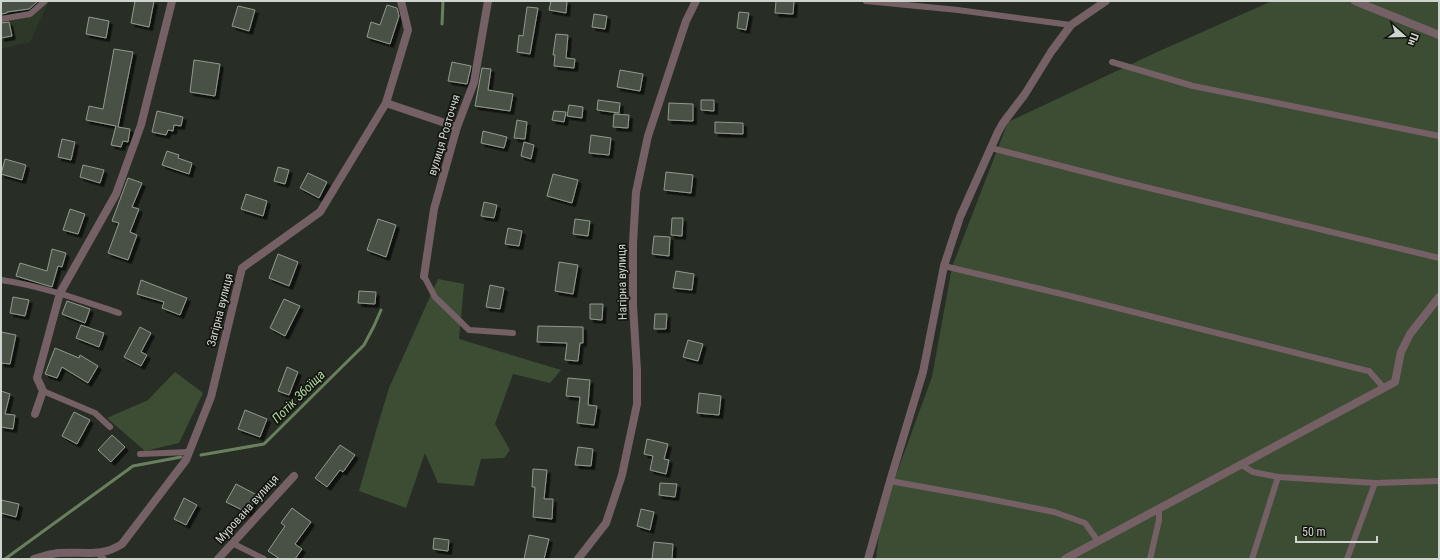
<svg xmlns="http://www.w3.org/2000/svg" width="1440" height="560" viewBox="0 0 1440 560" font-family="'Roboto Condensed',sans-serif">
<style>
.built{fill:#2e3829}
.green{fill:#3c4d33}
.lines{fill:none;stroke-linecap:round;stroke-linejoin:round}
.stream{stroke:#69805e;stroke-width:3}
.building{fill:#4a5146;stroke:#91998d;filter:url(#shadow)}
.service{stroke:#756165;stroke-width:6}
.minor{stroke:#756165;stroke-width:8}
.labels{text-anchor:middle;stroke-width:3.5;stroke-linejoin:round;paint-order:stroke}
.street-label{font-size:12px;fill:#d0d4ce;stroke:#131511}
.water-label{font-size:13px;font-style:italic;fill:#b1d79e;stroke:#131511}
</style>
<defs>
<filter id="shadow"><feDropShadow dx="3.5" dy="3.5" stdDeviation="0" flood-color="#0009"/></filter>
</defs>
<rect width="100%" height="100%" fill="#282e25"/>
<!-- built -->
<path class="built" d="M1,1H49L30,42L1,49Z"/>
<!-- green -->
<g class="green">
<path d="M1272,1H1439V559H876L881,516L932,377L952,267L1008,122L1155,53Z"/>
<path d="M438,279L464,284L459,339L561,370L550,383L513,374L495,424L510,450L504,458L481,459L474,486L438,483L425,453L406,508L359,491L376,431L389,388Z"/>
<path d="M175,372L203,393L179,443L145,451L107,418L148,400Z"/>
</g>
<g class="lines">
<!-- stream -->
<g class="stream">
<path d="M442,24L443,1"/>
<path d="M201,455L264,444L364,345L374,326L381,310"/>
<path d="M5,559L133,466L181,457"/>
</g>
</g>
<!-- building -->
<g class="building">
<path d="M7,1H38L29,9L7,12V13L1,14V2Z"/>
<path d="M135,1H154L149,27L131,23Z"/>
<path d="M551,1H567L566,13L549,10Z"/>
<path d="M776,1H794L793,14L775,13Z"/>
<path d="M387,5L397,8L399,16L390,44L367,37L371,22L380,25Z"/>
<path d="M238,6L255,10L249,31L232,26Z"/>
<path d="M527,7L538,8L530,54L517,52L519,35L523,36Z"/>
<path d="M739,12L749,13L746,30L737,28Z"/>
<path d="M594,14L607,16L605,29L592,27Z"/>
<path d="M89,17L109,21L106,38L86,34Z"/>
<path d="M9,22L12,36L1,38V23Z"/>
<path d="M556,34L568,35L566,58L575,59L574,68L554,66L555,55H553Z"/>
<path d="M114,49L133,52L118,127L130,129L128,142L123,141L121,147L111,145L116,126L86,120L89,106L103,109Z"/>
<path d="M194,60L220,64L215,96L190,92Z"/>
<path d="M452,62L471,66L467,84L448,81Z"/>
<path d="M482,68L491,69L488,90L513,94L510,111L475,106Z"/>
<path d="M620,70L643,74L640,91L617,87Z"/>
<path d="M598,100L620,103L619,113L597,110Z"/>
<path d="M701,100H714V111L701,110Z"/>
<path d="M669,103L693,104V121L668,120Z"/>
<path d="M569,105L583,107L582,118L567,116Z"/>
<path d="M157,111L183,117L181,126L174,125L173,131L168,130L166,135L152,132Z"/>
<path d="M554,111L566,112L564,122L552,120Z"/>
<path d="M614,114L629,115L628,128L613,127Z"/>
<path d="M517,120L527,122L525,139L514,138Z"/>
<path d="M715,122L743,123V134L715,133Z"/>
<path d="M483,131L507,137L504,148L481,143Z"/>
<path d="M591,135L611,138L609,155L589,153Z"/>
<path d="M62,139L75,142L71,160L58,157Z"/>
<path d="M524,142L534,145L531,159L521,156Z"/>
<path d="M167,151L179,155L178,158L192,163L189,174L162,165Z"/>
<path d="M5,159L26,165L22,180L1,174Z"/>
<path d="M83,165L104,170L100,183L80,177Z"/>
<path d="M278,167L289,170L285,184L274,181Z"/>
<path d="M666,172L693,175L691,193L664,190Z"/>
<path d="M308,173L327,182L319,198L300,188Z"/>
<path d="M553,174L578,180L572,203L547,196Z"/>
<path d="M128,178L142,183L132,207L139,209L130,232L137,235L128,260L108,253L119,223L112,221Z"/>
<path d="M246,194L267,201L263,216L241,209Z"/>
<path d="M484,202L497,205L494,218L481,216Z"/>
<path d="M70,209L85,214L78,234L63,230Z"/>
<path d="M672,218H683L682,236L671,235Z"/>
<path d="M378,219L396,225L386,257L367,250Z"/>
<path d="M575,219L590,221L588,236L573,234Z"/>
<path d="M508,228L522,231L519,246L505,244Z"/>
<path d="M654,236L670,237L669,256L652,254Z"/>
<path d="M52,249L66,253L62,267L58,266L52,287L16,276L20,263L47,271Z"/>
<path d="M278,254L298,262L289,286L269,278Z"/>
<path d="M559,262L578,265L573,294L555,291Z"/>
<path d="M676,271L694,274L692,290L673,288Z"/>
<path d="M141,280L187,298L180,315L162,308L164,302L137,294Z"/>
<path d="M490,285L504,288L500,309L486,307Z"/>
<path d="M359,291L376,292L375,304L358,303Z"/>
<path d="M13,297L29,300L25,316L10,313Z"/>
<path d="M284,299L300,306L285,336L270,328Z"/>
<path d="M67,301L90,309L85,323L62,314Z"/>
<path d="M590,304H603L602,320L590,319Z"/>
<path d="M655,314H667L666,329H654Z"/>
<path d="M81,325L104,333L99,347L76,338Z"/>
<path d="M538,326L583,327V343H580L578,361L565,360L567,343L537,342Z"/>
<path d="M140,327L151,333L141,352L147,355L141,366L124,357Z"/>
<path d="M1,332L16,335L10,364L1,363Z"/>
<path d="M688,340L703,344L698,361L683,357Z"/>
<path d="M55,348L79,358L80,355L98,366L88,383L62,367L57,378L45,374Z"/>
<path d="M287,367L298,372L289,395L278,391Z"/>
<path d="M568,378L590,380L588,405L597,406L594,425L577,423L580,397L566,396Z"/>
<path d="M1,391L10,394L5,414L15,415L13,429L1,427Z"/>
<path d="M699,393L721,396L719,415L697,413Z"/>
<path d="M245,410L267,419L260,437L238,429Z"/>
<path d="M74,412L90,420L77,444L62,436Z"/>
<path d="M112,435L125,447L111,462L98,450Z"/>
<path d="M647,439L668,444L664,459L669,460L666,474L650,470L653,456L644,454Z"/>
<path d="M340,445L355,455L343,472L340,470L327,487L315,478Z"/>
<path d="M578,447L593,449L591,466L575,465Z"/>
<path d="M533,469L547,470L544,499H553L552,519L533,517L535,487H532Z"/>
<path d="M660,483L677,484L675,497L659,495Z"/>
<path d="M236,484L257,495L248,513L226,502Z"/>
<path d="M184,498L197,505L186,525L174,519Z"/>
<path d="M1,500L19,504L16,517L1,513Z"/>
<path d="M292,508L311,522L295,544L302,549L295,559H280L268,551L285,526L281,523Z"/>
<path d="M641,509L654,512L650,530L637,526Z"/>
<path d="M529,535L549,539L544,559H524Z"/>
<path d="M434,538L449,540L448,551L433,549Z"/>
<path d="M654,542L673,544L672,559H652Z"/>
</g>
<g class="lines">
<!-- service -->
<g class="service">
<path d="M866,1L958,10L1071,25"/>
<path d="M1,19L30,14L45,1"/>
<path d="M1112,62L1193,86L1439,136"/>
<path d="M991,148L1120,181L1439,258"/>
<path d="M944,266L1070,296L1364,370L1369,371L1384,388"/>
<path d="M424,276L435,297L469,330L513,333"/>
<path d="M1,280C42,286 80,300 119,313"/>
<path d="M43,391L95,413L110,427"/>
<path d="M140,454L189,452"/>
<path d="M1240,464L1253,472L1278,477L1375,483L1439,481"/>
<path d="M890,481L984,498L1054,512L1085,523L1098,541"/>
<path d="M232,543L264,559"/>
<path d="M97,553L104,559"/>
<path d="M1150,559L1159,520V508"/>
<path d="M1252,559L1278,477"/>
<path d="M1347,559L1375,483"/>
</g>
<!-- minor -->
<g class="minor">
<path d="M1355,1L1439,35"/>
<path d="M386,103L457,127"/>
<path d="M424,276L434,209L457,127L474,82L488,1"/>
<path d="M35,414L43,391L37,378L60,293L116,194L141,125L172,1"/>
<path d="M34,559C42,556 50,554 58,553C82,551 101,558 122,544L186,460L211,397L242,268L320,212L386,103L408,30L401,1"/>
<path d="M218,559L294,476"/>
<path d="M578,559L606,523L622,475L637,404V370L633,306V243L636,192L648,136L686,21L696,1"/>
<path d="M868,559L890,481L923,372L944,266L960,217L998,132L1003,123L1025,94L1051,52L1071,25L1106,1"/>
<path d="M1065,559L1395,382L1401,352L1410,334L1439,297"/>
</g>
</g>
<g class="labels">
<!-- street labels -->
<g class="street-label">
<text transform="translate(444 135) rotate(-73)" y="4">вулиця Розточчя</text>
<text transform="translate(622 282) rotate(-91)" y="4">Нагірна вулиця</text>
<text transform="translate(220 310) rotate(-76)" y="4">Загірна вулиця</text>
<text transform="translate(247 509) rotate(-48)" y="4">Мурована вулиця</text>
</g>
<!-- water labels -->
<g class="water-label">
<text transform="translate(298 396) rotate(-45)" y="5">Потік Збоїща</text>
</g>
</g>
<!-- border -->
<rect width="1440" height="560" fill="none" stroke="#d0d4ce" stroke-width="4"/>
<!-- north arrow -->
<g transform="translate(1404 36) rotate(110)" stroke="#131511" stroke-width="3" paint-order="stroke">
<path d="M0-3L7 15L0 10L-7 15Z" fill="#d0d4ce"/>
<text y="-6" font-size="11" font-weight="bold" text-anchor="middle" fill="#d0d4ce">Пн</text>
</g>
<!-- scale -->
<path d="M1296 536v6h81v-6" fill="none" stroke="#d0d4ce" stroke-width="2"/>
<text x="1302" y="536" font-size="12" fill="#d0d4ce" stroke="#131511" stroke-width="3" paint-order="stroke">50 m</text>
</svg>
